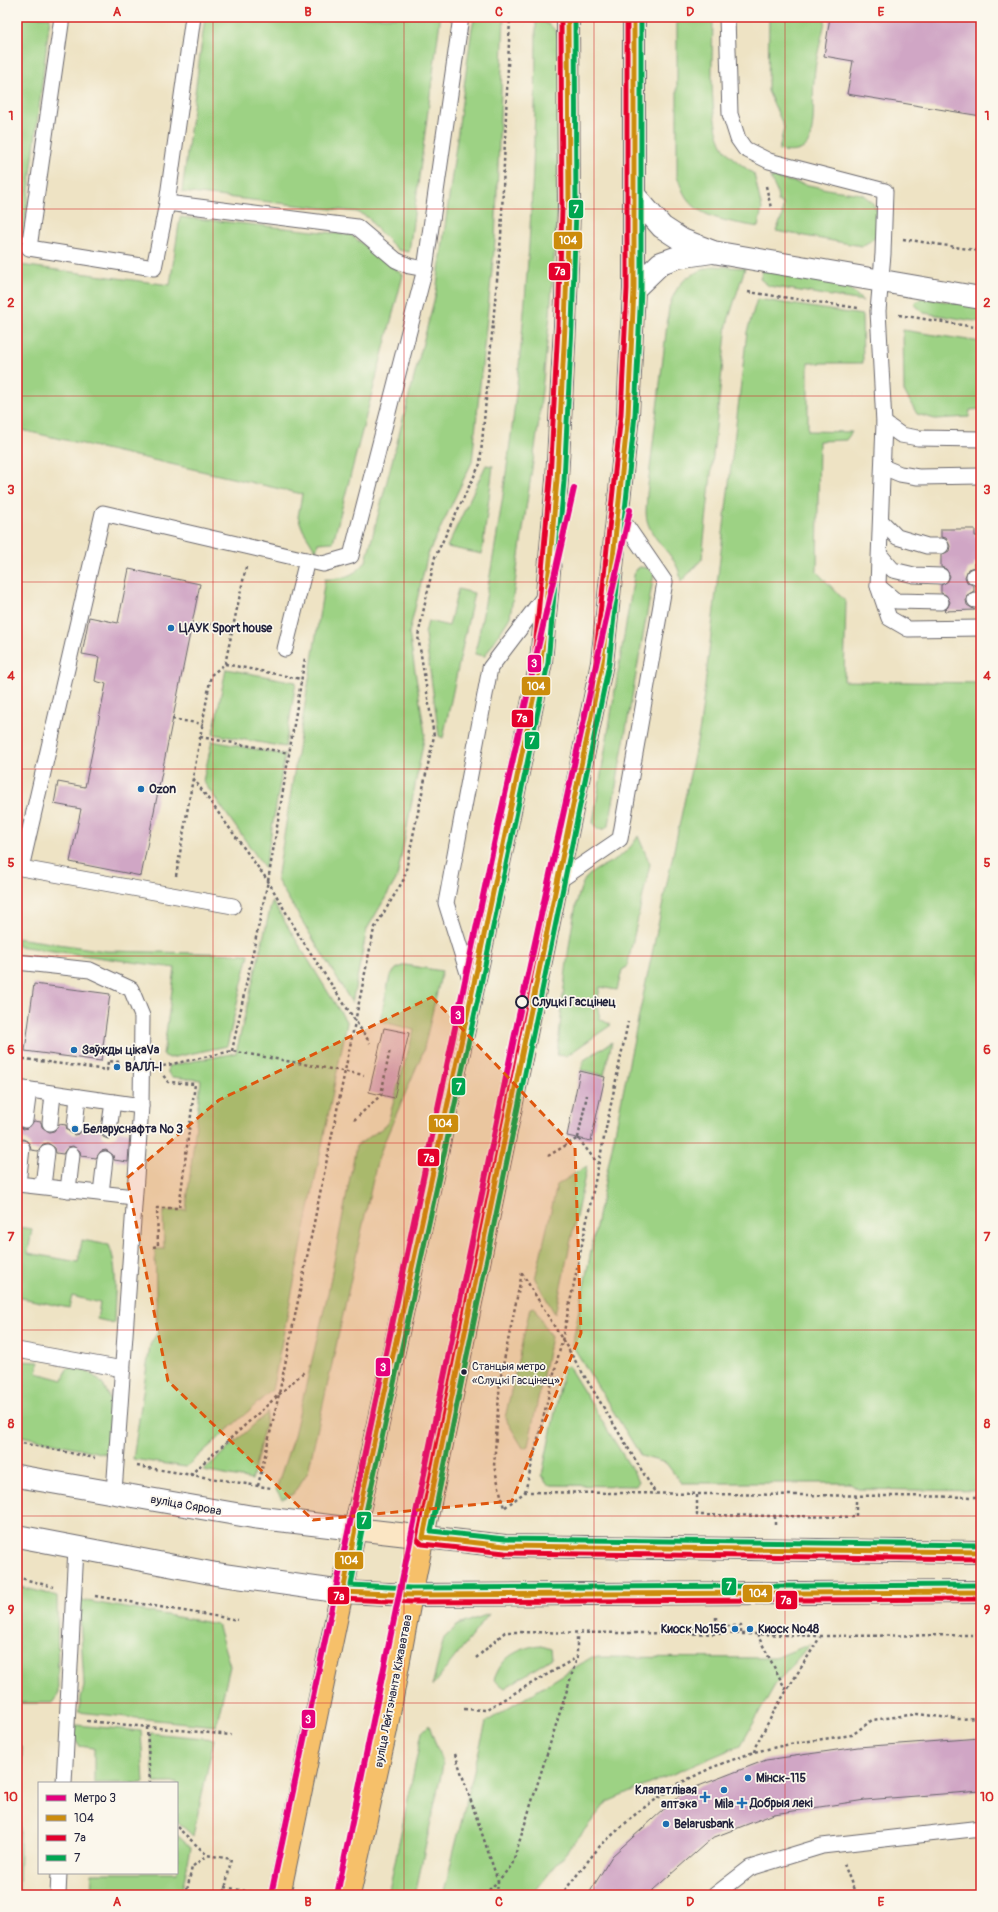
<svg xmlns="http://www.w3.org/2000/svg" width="998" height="1912" viewBox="0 0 998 1912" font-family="Pangolin,sans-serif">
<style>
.green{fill:#9dd284;stroke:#607a60}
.building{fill:#d0a6c5}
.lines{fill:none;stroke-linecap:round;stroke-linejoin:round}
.service-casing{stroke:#69666b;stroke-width:17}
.tertiary-casing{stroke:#69666b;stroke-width:24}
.secondary-casing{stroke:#69666b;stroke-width:24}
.primary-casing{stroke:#69666b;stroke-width:24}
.path{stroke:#69666b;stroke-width:2.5;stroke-dasharray:3 3;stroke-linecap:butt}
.service{stroke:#fff;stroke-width:15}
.tertiary{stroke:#fff;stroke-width:22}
.secondary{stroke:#fbe6c4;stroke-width:22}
.primary{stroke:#f6c06b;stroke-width:22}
.bus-1-casing{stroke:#fbf7ec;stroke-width:8}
.bus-2-casing{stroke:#fbf7ec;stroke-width:8}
.bus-3-casing{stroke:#fbf7ec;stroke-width:8}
.bus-1{stroke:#cc8c0c;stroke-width:5}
.bus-2{stroke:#e4002b;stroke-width:5}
.bus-3{stroke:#00a651;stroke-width:5}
.metro-1-casing{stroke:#fbf7ec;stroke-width:9}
.metro-1{stroke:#e5007d;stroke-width:6}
.marked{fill:#de560e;fill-opacity:0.2;stroke:#de560e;stroke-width:3;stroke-dasharray:8 5;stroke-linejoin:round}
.grid{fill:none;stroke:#d62828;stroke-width:1;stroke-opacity:0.55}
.poi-dot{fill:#1f6fb2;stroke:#fbf7ec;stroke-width:1.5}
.stop-dot{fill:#fbf7ec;stroke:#22223b;stroke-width:2}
.bus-dot{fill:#22223b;stroke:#fbf7ec;stroke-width:1.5}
.labels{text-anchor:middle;stroke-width:3.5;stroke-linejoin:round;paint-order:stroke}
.bus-label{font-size:11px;fill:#22223b;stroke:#fbf7ec;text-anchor:start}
.poi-label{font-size:12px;font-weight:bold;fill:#22223b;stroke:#fbf7ec;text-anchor:start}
.stop-label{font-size:12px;font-weight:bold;fill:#22223b;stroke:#fbf7ec;text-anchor:start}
.street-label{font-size:12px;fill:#22223b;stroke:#fbf7ec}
.line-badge{stroke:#fbf7ec;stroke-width:1.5}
.badge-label{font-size:11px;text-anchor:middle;font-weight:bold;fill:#fff}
.neatline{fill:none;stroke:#d62828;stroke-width:1.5}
.grid-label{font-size:13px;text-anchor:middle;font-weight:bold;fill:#d62828}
</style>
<rect width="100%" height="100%" fill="#fbf7ec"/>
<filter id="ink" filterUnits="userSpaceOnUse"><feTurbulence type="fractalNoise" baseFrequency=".025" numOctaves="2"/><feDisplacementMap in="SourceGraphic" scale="8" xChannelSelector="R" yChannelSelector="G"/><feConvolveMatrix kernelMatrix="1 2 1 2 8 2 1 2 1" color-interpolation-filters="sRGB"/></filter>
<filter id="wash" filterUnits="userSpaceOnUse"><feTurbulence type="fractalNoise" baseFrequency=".012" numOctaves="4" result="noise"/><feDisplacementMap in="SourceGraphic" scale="16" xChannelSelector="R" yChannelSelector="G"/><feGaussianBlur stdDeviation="0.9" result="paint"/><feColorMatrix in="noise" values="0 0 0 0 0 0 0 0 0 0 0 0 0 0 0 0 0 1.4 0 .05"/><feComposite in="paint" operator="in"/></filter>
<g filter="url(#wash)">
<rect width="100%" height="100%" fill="#eee3c4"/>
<!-- green -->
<g class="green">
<path d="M17,17H50L20,265L170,285L180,217L351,235L403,275L333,542L318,543L316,551L303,530L298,517L302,494L17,429Z"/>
<path d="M205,17H439L440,21L409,252L398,250L375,227L369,218L357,212L182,192Z"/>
<path d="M475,17H504L495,241L472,462L428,554L409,633L425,734L397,878L367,929L352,1003L277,880L325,579C340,580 357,575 366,561L436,293L472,28Z"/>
<path d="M677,17H713C713,49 707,122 724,148C732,159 743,166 754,174L762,209L758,227C734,222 701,220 686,197C682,191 680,183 677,177Z"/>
<path d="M769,17H826C822,38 815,59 814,80C812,99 816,123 809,141C804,153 789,153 779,150L784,127L768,91Z"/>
<path d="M536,20C561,25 561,41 563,64L557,216L550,315L538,428L510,617L485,656L475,654C518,446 536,233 536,20Z"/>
<path d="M770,177L832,190L862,194L872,202L878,213V233L872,240L862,246L776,231L782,217L783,204L778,201L777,192Z"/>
<path d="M714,266L745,268L727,324L702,559L681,582C679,554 653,545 647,520C645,512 647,502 647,494L669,307C678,280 688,274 714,266Z"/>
<path d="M763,270L836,282L850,289L863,301L769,286L760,279Z"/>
<path d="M921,298L981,306V322L924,313L914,304Z"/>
<path d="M757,299L862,315L863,363H808V431L852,432L846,440L819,441L817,572L846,602L844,681L981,683V1491L858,1489L849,1483H681L666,1463L641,1456L572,1345L631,1053L700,727L747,332Z"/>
<path d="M903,330L981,342V409L970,410L969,417L935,419L917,414L904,391Z"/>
<path d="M486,465L493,466L482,554L447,547Z"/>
<path d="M640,567L648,568L654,574L609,825L604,829H597L593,823L635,570Z"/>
<path d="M458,589L474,593L443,738L439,736L425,634L428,621L449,626Z"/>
<path d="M226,669L296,682L285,747L213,734Z"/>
<path d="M212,741L285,755L265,868L203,781Z"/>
<path d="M638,836L650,864L627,967L622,970L617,990L600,987L597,1005L600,1019L611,1025L566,1056L557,1055C561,1024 570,897 586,878C596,867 613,863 624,853C630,848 634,843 638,836Z"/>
<path d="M272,901L347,1023L272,1390L186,1467L133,1459L150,1345L157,1333L155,1249H164L163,1211L186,1210L201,1080L172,1077L168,1073V1066L236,1053Z"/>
<path d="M17,938L106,951L249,954L227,1046L170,1058L163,1055L175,968L17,946Z"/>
<path d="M405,965L442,971L423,1052L383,1145L376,1166L308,1472L293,1494L282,1499L276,1489L294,1435L328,1293L356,1146L387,1125L414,1030L380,1021L390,976L396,969Z"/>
<path d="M612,1042L604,1075L581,1070L584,1060Z"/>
<path d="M587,1166L555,1314L535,1279L557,1185Z"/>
<path d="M17,1227L32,1229L28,1253L78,1262L82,1240L109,1245C119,1269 114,1298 114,1323L97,1319L100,1303L72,1296L69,1308L17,1297Z"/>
<path d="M534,1307L551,1337L528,1446L523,1448L505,1418L530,1308Z"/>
<path d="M17,1361L39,1362L37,1373L63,1380L67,1368C75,1369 85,1370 91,1374C120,1392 110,1426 105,1454L17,1435Z"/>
<path d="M568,1366L639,1481L636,1486L548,1485L542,1475L564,1368Z"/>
<path d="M268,1412L252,1480L203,1471Z"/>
<path d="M17,1586L57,1596L58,1695L52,1703H17Z"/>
<path d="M81,1600L217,1624L230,1666L216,1726L78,1712L84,1685L80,1616Z"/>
<path d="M489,1614L432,1686L444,1638L458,1625Z"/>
<path d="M810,1644L775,1685L741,1745L607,1802L532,1895H443L486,1722L592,1657L775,1658Z"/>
<path d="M539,1645L551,1649L552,1658L505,1688L494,1680C502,1657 515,1650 539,1645Z"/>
<path d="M76,1725L141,1731L144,1783H94V1748L79,1746L75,1739Z"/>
<path d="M429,1725L443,1765L415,1895H388L422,1732Z"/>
<path d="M150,1733L214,1739L193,1836L177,1821V1783H154Z"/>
<path d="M17,1747H22L19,1895H17Z"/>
<path d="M177,1835L191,1848L181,1895H91L92,1873H177Z"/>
</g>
<g id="blocks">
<!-- building -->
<g class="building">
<path d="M830,17H981V116L847,94L853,61L824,56Z"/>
<path d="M941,529H975V536H981V563H974V567L968,569L965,577L967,582L974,586V591L967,595L966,600L967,605L975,610L944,611L948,607L950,602L946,595L941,593V585L948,581L950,576L946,569L941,567V555L949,551L950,546L946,538L941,537Z"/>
<path d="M129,569L200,584L141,876L70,862L81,809L54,804L58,782L85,787L106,684L95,681L99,657L82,654L89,617L118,623Z"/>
<path d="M34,984L110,994L101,1061L25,1051Z"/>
<path d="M384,1028L409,1033L394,1098L369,1092Z"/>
<path d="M580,1071L605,1077L591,1141L567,1136Z"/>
<path d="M34,1121L41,1122L42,1127L49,1132L54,1131L59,1124L66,1125L67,1130L74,1135L79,1134L84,1127L100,1129L103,1137L108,1139L116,1136L118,1131L130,1133L128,1162L114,1160L113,1155L106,1150L101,1151L96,1158L81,1156L80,1151L73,1146L68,1147L63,1154L56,1153L55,1148L48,1143L43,1144L38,1151L31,1150L30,1145L27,1141L23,1139L17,1141V1124L23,1129L28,1128Z"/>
<path d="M981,1738V1791L865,1800L774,1814L712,1838L653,1890L650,1895H588L612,1856L683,1792L766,1760L858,1747Z"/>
</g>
</g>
</g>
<g filter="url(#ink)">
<use href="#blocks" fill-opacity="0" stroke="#69666b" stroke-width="1"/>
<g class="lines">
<defs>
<g id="service">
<path d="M62,17L29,248L154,268L167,203L193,17"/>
<path d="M727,17L730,114L738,139L745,149L769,161L885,191L883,254L878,311L884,423L878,586L889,618L908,629L981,628"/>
<path d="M167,203L357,227L396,260L409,266L425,269"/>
<path d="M884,423L901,435L918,438L981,439"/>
<path d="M883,467L900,474L918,477L981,476"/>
<path d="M881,521L897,537L927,546H941"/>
<path d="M880,555L893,570L914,575L941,576"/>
<path d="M974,576L981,579"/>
<path d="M878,586L896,601L941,602"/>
<path d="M975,600H981"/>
<path d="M285,649L307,560"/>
<path d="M557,882L620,839L665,582L617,512"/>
<path d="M233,906L21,868L103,513L323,564L351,556L425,269L461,17"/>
<path d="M17,962L90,970L131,989L142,1016L141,1106L114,1492"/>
<path d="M472,986L446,903L490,668L547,593"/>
<path d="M17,1088L141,1106"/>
<path d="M25,1120L29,1090"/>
<path d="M50,1123L53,1094"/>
<path d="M75,1126L78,1097"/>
<path d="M109,1130L113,1102"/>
<path d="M22,1148L18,1184L134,1197"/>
<path d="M43,1186L47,1152"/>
<path d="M68,1190L72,1155"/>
<path d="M101,1193L105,1159"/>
<path d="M17,1350L123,1369"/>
<path d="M64,1783L76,1548"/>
<path d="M58,1895L59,1873"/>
<path d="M715,1895L750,1868L822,1846L981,1828"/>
</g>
<g id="tertiary">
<path d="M634,195L662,227L682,240L713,252L981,298"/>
<path d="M634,289L661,263L678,257L712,252"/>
<path d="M17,1476L253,1517L355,1529"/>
<path d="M17,1536L216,1574L343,1592"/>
</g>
<g id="secondary">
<path d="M355,1529L505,1546L981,1552"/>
<path d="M343,1592L411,1595L981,1592"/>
</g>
<g id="primary">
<path d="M279,1895L355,1529L473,988L541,662L557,480L565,326L569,210L568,17"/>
<path d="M349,1895L386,1730L411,1595L602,663L628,415L634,289V17"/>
</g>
</defs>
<!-- service casing -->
<use href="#service" class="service-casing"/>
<!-- tertiary casing -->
<use href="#tertiary" class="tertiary-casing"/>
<!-- secondary casing -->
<use href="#secondary" class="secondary-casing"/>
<!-- primary casing -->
<use href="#primary" class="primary-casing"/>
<!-- path -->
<g class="path">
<path d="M766,186L771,208"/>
<path d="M903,239L981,251"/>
<path d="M748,292L858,308"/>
<path d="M899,315L981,328"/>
<path d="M246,567L225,664L211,675L193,778L268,881L300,937L370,1043"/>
<path d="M191,628L203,623L233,629"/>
<path d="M225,664L301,679"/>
<path d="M172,719L203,724"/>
<path d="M200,737L289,753"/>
<path d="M176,876L193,778"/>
<path d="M232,1051L268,881L305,658"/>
<path d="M17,1058L107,1070L108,1061L121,1062"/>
<path d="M163,1066L232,1051L364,1075"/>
<path d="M354,1120L381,1095L390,1049"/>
<path d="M578,1138L587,1095"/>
<path d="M548,1156L578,1138L598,1164"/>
<path d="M153,1247L158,1246L157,1208H179L195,1084L168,1082L163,1075"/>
<path d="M522,1273L500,1380L494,1466L504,1508L525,1492L981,1497"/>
<path d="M522,1273L656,1494"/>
<path d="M481,1377L500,1380"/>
<path d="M17,1442L95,1458"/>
<path d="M137,1466L271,1488"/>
<path d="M190,1475L305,1371"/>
<path d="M258,1486L279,1394L374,929L404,879L434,736L418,636L435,557L480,464L501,237L510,17"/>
<path d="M525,1492L562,1341L628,1022"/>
<path d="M697,1495V1515L856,1517V1497"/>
<path d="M775,1516V1525"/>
<path d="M17,1577L53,1587"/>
<path d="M95,1596L238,1620"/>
<path d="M716,1617V1626"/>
<path d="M757,1634L786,1690"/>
<path d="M694,1635V1626H741V1634"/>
<path d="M476,1658L505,1632L756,1634L820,1636L981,1635"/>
<path d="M464,1709L485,1710L576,1658"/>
<path d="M87,1721L231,1735"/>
<path d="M147,1727L150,1783"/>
<path d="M754,1752L756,1745L776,1708L820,1637"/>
<path d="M455,1754L498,1881L484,1895"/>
<path d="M177,1827L207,1855L231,1859L224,1895"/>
<path d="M844,1864L856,1895"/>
<path d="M225,1887L255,1893"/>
<path d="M186,1895L192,1867L207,1855"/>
<path d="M497,1895L498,1881L512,1865L577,1658V1634"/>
<path d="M561,1895L600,1846L638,1812L678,1784L713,1767L754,1752L795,1743L852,1735L872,1720L917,1714L958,1719L981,1718"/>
</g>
<!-- service -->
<use href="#service" class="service"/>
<!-- tertiary -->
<use href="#tertiary" class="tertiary"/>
<!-- secondary -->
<use href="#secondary" class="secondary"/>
<!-- primary -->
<use href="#primary" class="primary"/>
<defs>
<g id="bus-1">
<path d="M568,17L569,210L565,326L557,480L541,662L473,988L355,1529L343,1592L411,1595L981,1592"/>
<path d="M634,17V289L628,415L602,663L423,1537L505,1546L981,1552"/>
</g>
<g id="bus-2">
<path d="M561,17L562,210L558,326L550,480L534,661L466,987L348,1528L336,1593L342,1599L411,1602L981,1599"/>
<path d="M627,17V289L621,414L595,662L416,1538L422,1544L505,1553L981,1559"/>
</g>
<g id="bus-3">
<path d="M575,17L576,210L572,326L564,481L548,663L480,989L362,1530L351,1585L411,1588L981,1585"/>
<path d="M641,17V289L635,415L609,664L431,1531L505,1539L981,1545"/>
</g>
</defs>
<!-- bus-1 casing -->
<use href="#bus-1" class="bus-1-casing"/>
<!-- bus-2 casing -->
<use href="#bus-2" class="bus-2-casing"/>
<!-- bus-3 casing -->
<use href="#bus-3" class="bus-3-casing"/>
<!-- bus-1 -->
<use href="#bus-1" class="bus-1"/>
<!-- bus-2 -->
<use href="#bus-2" class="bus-2"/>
<!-- bus-3 -->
<use href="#bus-3" class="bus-3"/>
<defs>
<g id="metro-1">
<path d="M271,1895L497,830L574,488"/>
<path d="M337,1895L516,1029L630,510"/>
</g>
</defs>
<!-- metro-1 casing -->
<use href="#metro-1" class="metro-1-casing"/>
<!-- metro-1 -->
<use href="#metro-1" class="metro-1"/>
</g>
</g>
<!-- marked area -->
<path class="marked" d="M432,997L575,1148L581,1333L512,1501L313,1520L168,1381L127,1178L219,1100Z"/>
<!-- grid -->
<path class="grid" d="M213,17V1895M404,17V1895M594,17V1895M785,17V1895M17,209H981M17,396H981M17,582H981M17,769H981M17,956H981M17,1143H981M17,1330H981M17,1516H981M17,1703H981"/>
<!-- markers -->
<g class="poi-dot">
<circle cx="171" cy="628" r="4"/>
<circle cx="141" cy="789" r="4"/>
<circle cx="74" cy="1050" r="4"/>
<circle cx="117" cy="1067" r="4"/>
<circle cx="75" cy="1129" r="4"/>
<circle cx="735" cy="1629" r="4"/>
<circle cx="750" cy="1629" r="4"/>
<circle cx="748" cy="1778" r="4"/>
<circle cx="724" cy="1790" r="4"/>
<path d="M703 1791h4v4h4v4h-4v4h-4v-4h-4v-4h4z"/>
<path d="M740 1797h4v4h4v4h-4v4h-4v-4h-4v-4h4z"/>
<circle cx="666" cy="1824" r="4"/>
</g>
<circle class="stop-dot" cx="522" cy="1002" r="6"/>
<circle class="bus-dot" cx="464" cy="1372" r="3.5"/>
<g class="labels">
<!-- bus labels -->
<g class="bus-label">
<text x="472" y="1370">Станцыя метро<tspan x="472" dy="14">«Слуцкі Гасцінец»</tspan></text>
</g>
<!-- poi labels -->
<g class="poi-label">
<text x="179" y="632">ЦАУК Sport house</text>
<text x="149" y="793">Ozon</text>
<text x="82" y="1054">Заўжды цікаVа</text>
<text x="125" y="1071">ВАЛЛ-І</text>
<text x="83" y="1133">Беларуснафта № 3</text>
<text x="727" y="1633" text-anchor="end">Киоск №156</text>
<text x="758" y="1633">Киоск №48</text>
<text x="756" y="1782">Мінск-115</text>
<text x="697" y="1794" text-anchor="end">Клапатлівая<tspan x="697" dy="14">аптэка</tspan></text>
<text x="750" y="1807">Добрыя лекі</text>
<text x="724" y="1808" text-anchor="middle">Mila</text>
<text x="674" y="1828">Belarusbank</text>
</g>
<!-- stop labels -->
<g class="stop-label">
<text x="532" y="1006">Слуцкі Гасцінец</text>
</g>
<!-- street labels -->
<g class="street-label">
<text transform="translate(186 1505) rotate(10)" y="4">вуліца Сярова</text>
<text transform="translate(393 1691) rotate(-79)" y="4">вуліца Лейтэнанта Кіжаватава</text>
</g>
</g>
<g class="line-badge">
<rect x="568" y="199" width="16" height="20" rx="4" fill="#00a651"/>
<rect x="553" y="231" width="30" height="19" rx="4" fill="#cc8c0c"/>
<rect x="548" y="262" width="23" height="19" rx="4" fill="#e4002b"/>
<rect x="527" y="654" width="15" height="19" rx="4" fill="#e5007d"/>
<rect x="521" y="676" width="30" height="20" rx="4" fill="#cc8c0c"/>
<rect x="511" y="709" width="23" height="19" rx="4" fill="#e4002b"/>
<rect x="524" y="731" width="16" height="19" rx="4" fill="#00a651"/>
<rect x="450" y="1005" width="15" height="20" rx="4" fill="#e5007d"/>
<rect x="451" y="1077" width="15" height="19" rx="4" fill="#00a651"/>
<rect x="428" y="1114" width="31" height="19" rx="4" fill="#cc8c0c"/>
<rect x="417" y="1148" width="23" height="19" rx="4" fill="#e4002b"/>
<rect x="375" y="1357" width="16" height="20" rx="4" fill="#e5007d"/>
<rect x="356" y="1511" width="16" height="19" rx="4" fill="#00a651"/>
<rect x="334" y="1551" width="30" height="19" rx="4" fill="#cc8c0c"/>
<rect x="721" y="1577" width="16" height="19" rx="4" fill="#00a651"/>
<rect x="742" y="1584" width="31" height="19" rx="4" fill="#cc8c0c"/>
<rect x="327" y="1586" width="23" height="19" rx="4" fill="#e4002b"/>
<rect x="775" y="1590" width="23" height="20" rx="4" fill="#e4002b"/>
<rect x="301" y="1709" width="15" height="20" rx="4" fill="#e5007d"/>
</g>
<g class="badge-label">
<text x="576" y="213">7</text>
<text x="568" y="244">104</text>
<text x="560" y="275">7а</text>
<text x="534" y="667">3</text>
<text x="536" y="690">104</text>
<text x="522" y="722">7а</text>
<text x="532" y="744">7</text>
<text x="458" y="1019">3</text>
<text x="459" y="1091">7</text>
<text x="443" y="1127">104</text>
<text x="429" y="1162">7а</text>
<text x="383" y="1371">3</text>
<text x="364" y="1524">7</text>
<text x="349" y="1564">104</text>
<text x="729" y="1590">7</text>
<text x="758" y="1597">104</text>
<text x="339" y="1600">7а</text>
<text x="786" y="1604">7а</text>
<text x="308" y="1723">3</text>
</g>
<!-- margin -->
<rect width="998" height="1912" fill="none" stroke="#fbf7ec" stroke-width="44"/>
<!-- legend -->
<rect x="38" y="1782" width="140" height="92" fill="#fbf7ec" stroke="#a4a2a5"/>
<rect x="46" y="1795" width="20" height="6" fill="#e5007d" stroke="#a4a2a5"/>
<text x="74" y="1802" font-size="12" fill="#22223b">Метро 3</text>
<rect x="46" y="1815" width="20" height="6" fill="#cc8c0c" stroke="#a4a2a5"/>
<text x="74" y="1822" font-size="12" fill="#22223b">104</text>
<rect x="46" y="1835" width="20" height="6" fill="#e4002b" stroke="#a4a2a5"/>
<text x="74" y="1842" font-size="12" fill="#22223b">7а</text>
<rect x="46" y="1855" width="20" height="6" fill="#00a651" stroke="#a4a2a5"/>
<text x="74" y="1862" font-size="12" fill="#22223b">7</text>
<rect x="22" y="22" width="954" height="1868" class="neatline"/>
<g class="grid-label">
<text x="117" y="16">A</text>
<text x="308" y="16">B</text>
<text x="499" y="16">C</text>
<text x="690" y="16">D</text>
<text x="881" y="16">E</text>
<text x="11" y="120">1</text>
<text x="987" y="120">1</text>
<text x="11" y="307">2</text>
<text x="987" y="307">2</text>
<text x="11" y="494">3</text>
<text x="987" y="494">3</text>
<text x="11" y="680">4</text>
<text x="987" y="680">4</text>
<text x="11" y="867">5</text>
<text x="987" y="867">5</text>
<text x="11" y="1054">6</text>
<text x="987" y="1054">6</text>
<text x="11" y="1241">7</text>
<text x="987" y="1241">7</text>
<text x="11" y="1428">8</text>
<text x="987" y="1428">8</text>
<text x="11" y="1614">9</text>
<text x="987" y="1614">9</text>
<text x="11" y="1801">10</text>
<text x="987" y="1801">10</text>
<text x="117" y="1906">A</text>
<text x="308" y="1906">B</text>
<text x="499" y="1906">C</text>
<text x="690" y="1906">D</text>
<text x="881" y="1906">E</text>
</g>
</svg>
